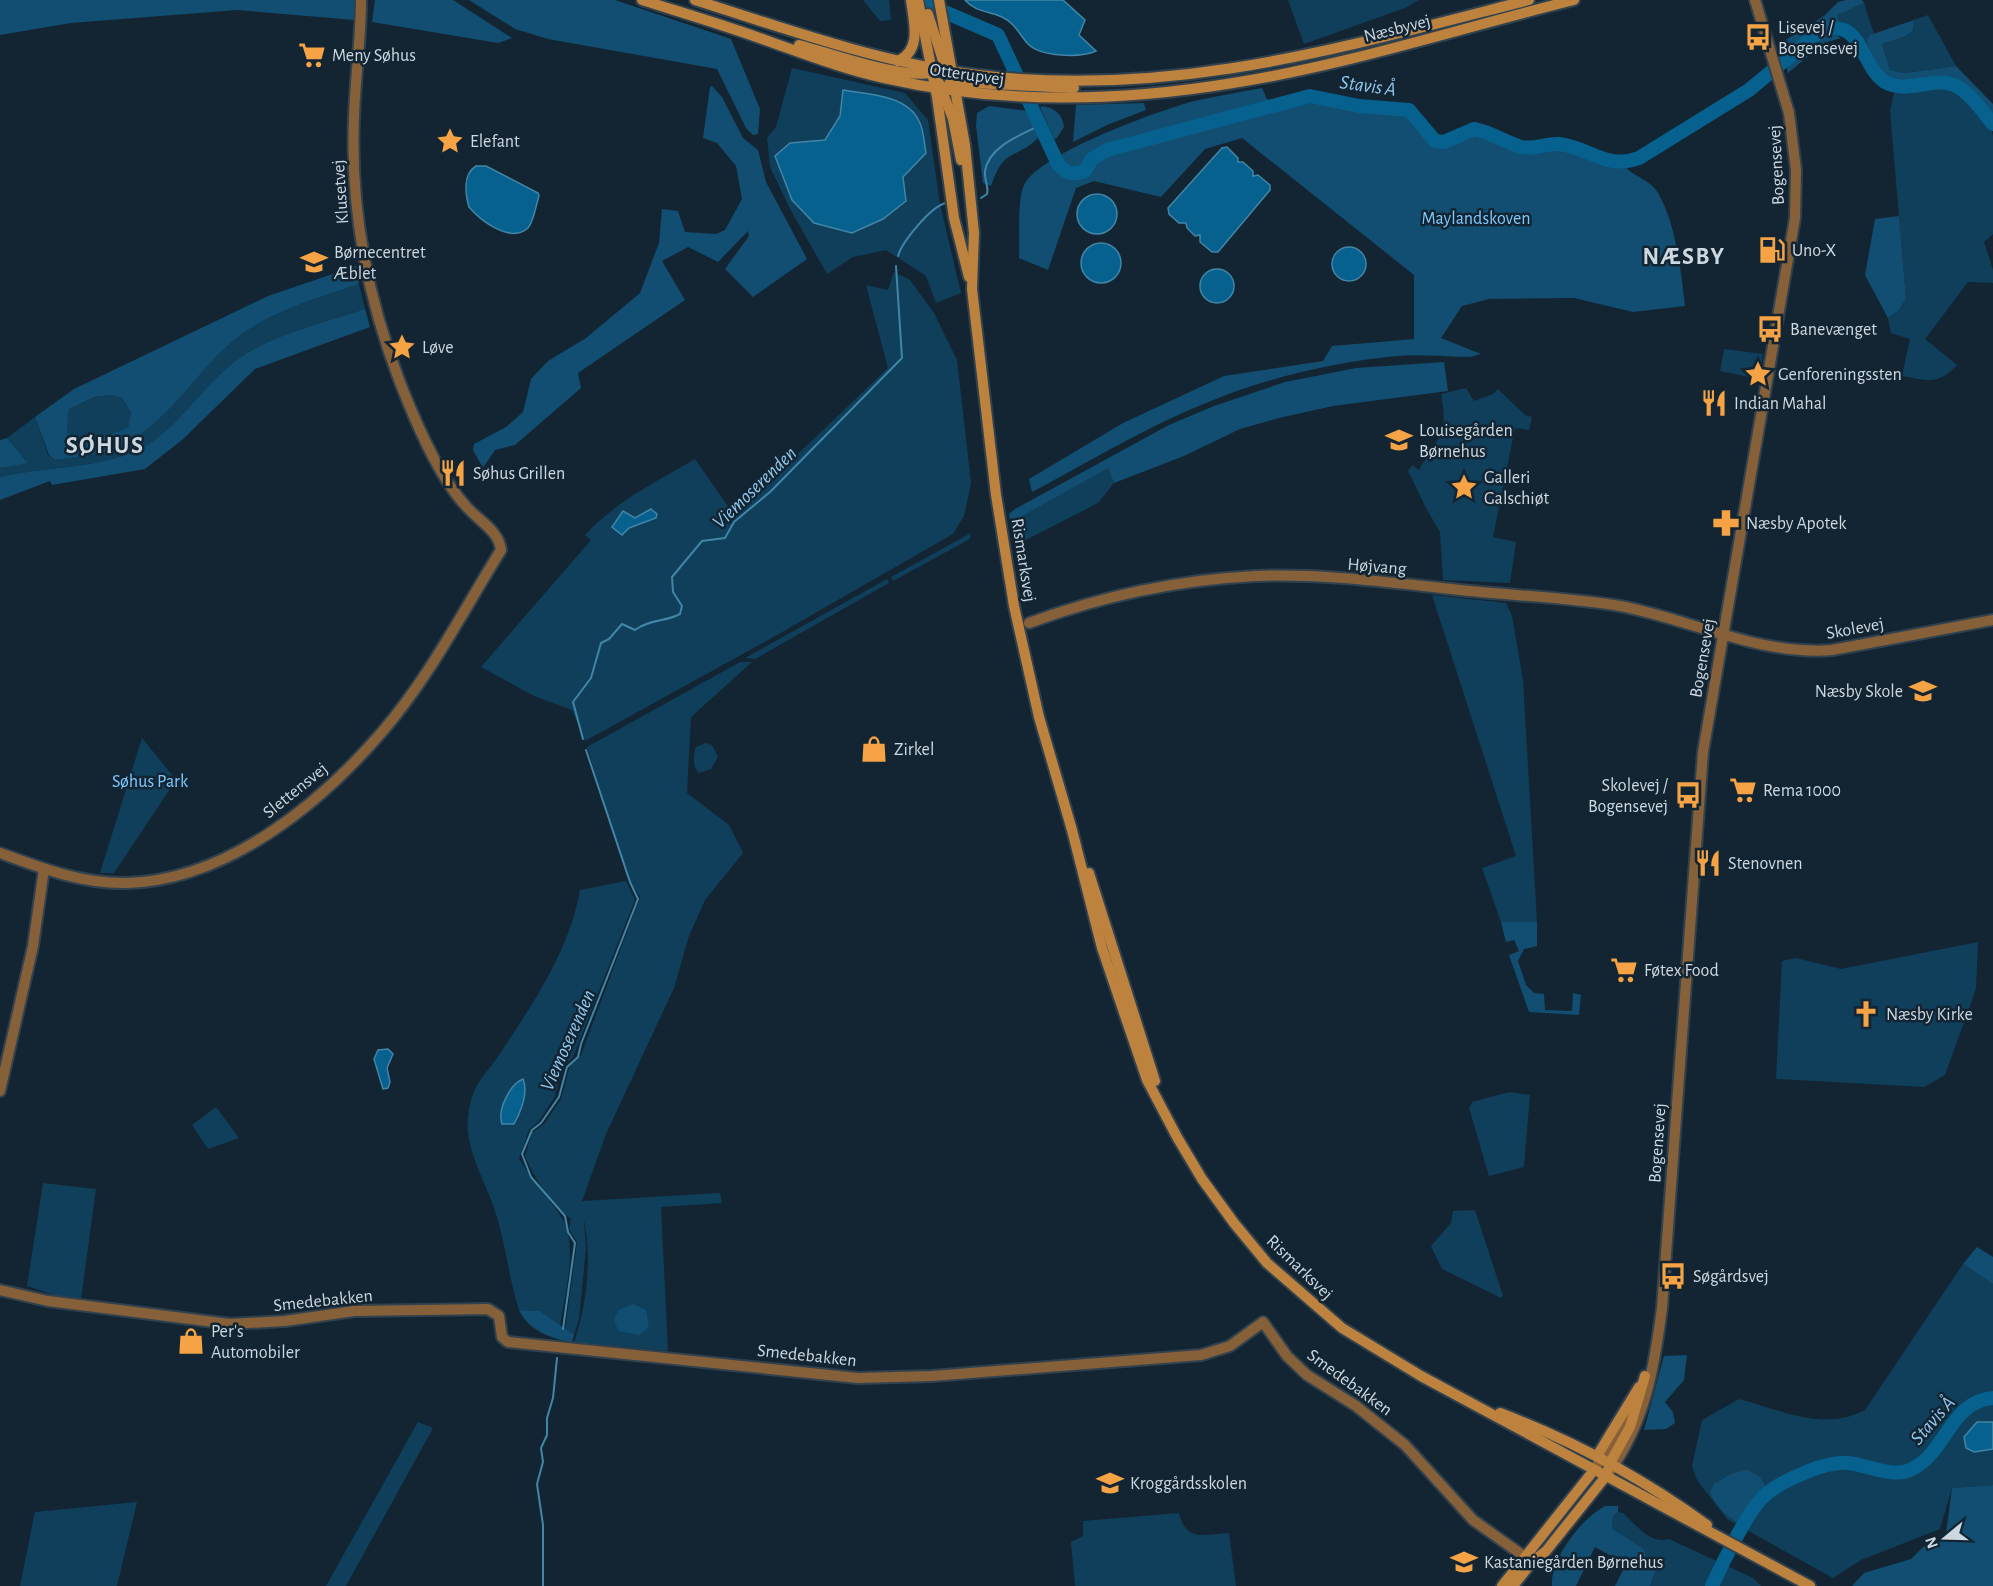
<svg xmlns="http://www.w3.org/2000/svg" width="1993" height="1586" viewBox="0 0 1993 1586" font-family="'Alegreya Sans',sans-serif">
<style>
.green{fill:#0f3f5b}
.forest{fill:#114e71;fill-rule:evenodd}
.water{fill:#07618e;stroke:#4285a7;stroke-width:1.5}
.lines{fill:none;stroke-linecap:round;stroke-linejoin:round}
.stream{stroke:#4285a7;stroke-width:2}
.river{stroke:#07618e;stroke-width:14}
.tertiary-casing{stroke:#31424e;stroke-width:14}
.secondary-casing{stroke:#31424e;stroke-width:14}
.tertiary{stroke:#866039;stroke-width:10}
.secondary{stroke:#be823f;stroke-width:10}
.labels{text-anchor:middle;stroke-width:5;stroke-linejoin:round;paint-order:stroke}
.poi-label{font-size:18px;fill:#cdd8e1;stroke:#132532;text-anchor:start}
.street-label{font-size:18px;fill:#cdd8e1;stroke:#132532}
.park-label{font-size:18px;fill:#7dcaff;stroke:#132532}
.water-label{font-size:20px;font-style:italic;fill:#91c9f0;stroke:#132532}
.district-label{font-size:24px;font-weight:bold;letter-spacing:1.5px;fill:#cdd8e1;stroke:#132532}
</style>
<rect width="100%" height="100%" fill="#132532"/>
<!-- green -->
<g class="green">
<path d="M863,0H889L891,20L880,21Z"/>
<path d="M1288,0H1419L1405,8L1304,44Z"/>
<path d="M1864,3L1874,34L1866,41L1839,22L1836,15Z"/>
<path d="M1928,15L1956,66L1905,73L1890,70L1882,44L1906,36L1913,30L1914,20Z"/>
<path d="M792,68L905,93L928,120L940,204L961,293L936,303L926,276L886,250L853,257L827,274L790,209L770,167L767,138L776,127Z"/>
<path d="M1945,87C1959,91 1991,120 1993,136C1993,167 1993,202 1993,234L1984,242L1993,270V283L1968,282L1925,339L1957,365C1938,386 1927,380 1902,376L1910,339L1891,333L1888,318L1898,311L1906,299L1890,111L1895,88Z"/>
<path d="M894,272L910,280L934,313L957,360L971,483L964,516L953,534L770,639L585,741L572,710L534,696L481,667L591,540L585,535C616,501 656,482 695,459L734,515L888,368L866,285L888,290Z"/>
<path d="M359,284L365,309C324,323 276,333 241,357C200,385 178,434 131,453C89,469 43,467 0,477V468L27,462L7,438L35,417L48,455L55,460C74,457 95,456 114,449C169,427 196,368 242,334C277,309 319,298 359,284Z"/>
<path d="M1724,349L1763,354L1759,379L1720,371Z"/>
<path d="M1466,388L1474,401L1493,394L1498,389L1525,415L1532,417L1529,430L1515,428L1493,537L1516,542L1510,583L1443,580L1440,532L1426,508L1408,471L1412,465L1419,470C1438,435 1449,437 1441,394Z"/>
<path d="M111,395L122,398L131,412L128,427C107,436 88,446 67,432L69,409L95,397Z"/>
<path d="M1108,467L1114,483L1098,503L1014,546L1010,523Z"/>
<path d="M971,533L970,539L893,581L891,577Z"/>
<path d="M887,579L889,583L755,659L745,658Z"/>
<path d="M1432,595L1506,603L1512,616L1523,680L1537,922H1501L1482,868L1516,856Z"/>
<path d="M740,662H752L691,717L687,793L729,825L743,853L705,900L689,936L674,988L606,1134L582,1201L720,1193L722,1203L661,1207L668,1351L574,1342C587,1305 592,1258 584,1219L586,1248L579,1319L574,1335L565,1330L577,1242L569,1229L571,1219C551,1202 535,1180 525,1156L532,1133L545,1123L561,1099L570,1065L581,1055L640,897L627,876L587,747Z"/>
<path d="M142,738L176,780L114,873H100Z"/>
<path d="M706,743L712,745L718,757L711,769L699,773C692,767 693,755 696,747Z"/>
<path d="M626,881L635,900L573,1057L563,1067L554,1098L539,1121L529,1130L519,1158C532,1182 549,1197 562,1218C579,1246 564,1296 560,1327L540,1311L519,1310C509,1279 506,1247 497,1217C488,1185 464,1150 468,1117C472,1081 486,1076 503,1049C535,1001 570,948 580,890Z"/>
<path d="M1978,942L1976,989L1945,1075L1924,1087L1776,1079L1782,961L1796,958L1841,969Z"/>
<path d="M1509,1092L1530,1095L1524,1167L1489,1176L1469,1108L1472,1102Z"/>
<path d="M216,1107L239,1138L208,1149L192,1125Z"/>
<path d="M43,1183L96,1189L81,1299L63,1298L27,1286Z"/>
<path d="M1475,1210L1503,1296L1501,1298L1442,1269L1431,1246L1451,1223L1453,1211Z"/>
<path d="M1963,1264L1993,1284V1485L1952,1488L1940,1529L1861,1560L1833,1578L1727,1519L1697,1480L1692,1466L1702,1420L1739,1399C1781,1410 1824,1432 1865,1410Z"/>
<path d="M418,1422L433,1428L346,1586H326Z"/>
<path d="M137,1502L117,1586H20L35,1512Z"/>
<path d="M1618,1512L1623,1513C1636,1525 1651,1545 1669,1539L1753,1578L1761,1586H1650L1656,1569L1648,1560L1644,1549L1612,1530L1613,1516Z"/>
<path d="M1179,1513C1187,1543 1203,1534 1229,1533L1236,1586H1075L1071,1542L1083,1536V1521Z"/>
</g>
<!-- forest -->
<g class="forest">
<path d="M0,0H354V20L237,10L71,23L0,35Z"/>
<path d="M375,0H453L512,38L498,43L372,22Z"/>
<path d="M469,0H615L731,39L760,109L758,134L753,135L746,128L717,69L548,39L515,29Z"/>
<path d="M1846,0H1862L1864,3L1837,15L1839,22L1823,25L1783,58L1779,44L1824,16L1838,2Z"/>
<path d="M1914,20L1913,30L1906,36L1882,44L1890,70L1905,73L1956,66L1993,104V119L1983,105L1956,79L1903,82L1883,77L1866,41L1870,35Z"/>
<path d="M1830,32L1841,38L1824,43L1788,73L1786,65L1819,35Z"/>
<path d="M712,86L722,97L743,138L758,150L766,182L807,259L753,297L725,269L749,236L748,231L718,262L688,247L662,261L685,300L578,373L581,388L515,445L495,450L483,468L473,450L474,444L506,427L523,412L531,379L548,361L586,338L640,293L659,243L662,209L678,211L685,232L716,234L725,230L742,199L736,166L717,143L703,138L710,87Z"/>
<path d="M1262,88L1271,108L1310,96L1359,106L1400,108L1409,110L1435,141L1444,142L1474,129L1519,147L1561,145L1581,149L1600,158L1623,164C1632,177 1649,178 1658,193C1676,224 1681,271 1685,306L1633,312L1574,298L1489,299L1462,306L1441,338L1481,354L1470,357C1446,357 1421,354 1397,356C1334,362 1270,377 1211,401C1149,425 1091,461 1032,492L1029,479L1123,423L1224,376L1323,361L1332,346L1414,339V275L1242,138L1205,149L1161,197L1094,181L1076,188L1048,270L1019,258C1020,240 1017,199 1024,185C1040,153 1158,111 1194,101C1216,96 1240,92 1262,88Z"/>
<path d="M1144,103L1146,110L1107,125L1073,142L1076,105Z"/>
<path d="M989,106L1028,111L1038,138C1015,161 1005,145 991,186L983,183L976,126L977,113Z"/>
<path d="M1043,106C1055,109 1062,113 1064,127L1057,138L1054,139L1040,107Z"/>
<path d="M1899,216L1906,299L1898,311L1888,318L1865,275L1875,219Z"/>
<path d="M356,266L359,284C319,298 277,309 242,334C196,368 169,427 114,449C95,456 75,457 55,460L49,455L35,417L74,389L268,296ZM111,395L122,398L131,412L128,427C107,436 88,446 67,432L69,409L95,397Z"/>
<path d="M365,309L370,327L255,369L182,440L145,469L52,485L50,481L0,500V477C43,467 89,469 131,453C178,434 200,385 241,357C276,333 324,323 365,309Z"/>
<path d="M1444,362L1448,391L1333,406L1279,418L1240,429L1184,456L1114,483L1108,468L1010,523L1009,514L1015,509L1169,425L1214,406L1285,382L1356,368Z"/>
<path d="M7,438L28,463L0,468V440Z"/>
<path d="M1501,922H1537V946L1524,949L1518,961L1526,985L1534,993L1544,994L1545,1010L1572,1011L1573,993L1581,995L1579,1015L1529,1012L1509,955L1519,951L1514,940L1506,942Z"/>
<path d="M1977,1247L1993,1257V1284L1963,1264Z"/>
<path d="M633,1304L646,1310L649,1327L639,1335L618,1331L614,1319L619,1310Z"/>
<path d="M519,1310L540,1311L574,1335L572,1342C551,1339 528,1330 519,1310Z"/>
<path d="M1687,1355L1684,1380L1665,1402L1673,1412L1675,1423L1666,1429L1644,1430L1664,1356Z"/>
<path d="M1748,1470L1760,1477L1766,1488L1745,1525C1728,1519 1719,1509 1710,1493L1714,1484L1733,1473Z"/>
<path d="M1993,1485V1586H1852L1864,1573L1911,1559L1923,1547L1946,1534L1952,1488Z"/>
<path d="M1605,1506H1618V1512L1613,1516L1612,1529L1644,1549L1648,1560L1656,1569L1650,1586H1615L1626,1564L1595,1547L1576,1586H1552C1550,1559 1581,1519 1605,1506Z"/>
</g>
<!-- water -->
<g class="water">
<path d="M965,0H1063L1085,20L1079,35L1096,51C1080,58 1041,57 1028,44C1019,34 1015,23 1002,17C989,11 975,12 965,0Z"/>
<path d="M843,90C868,94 907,95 919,121C924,130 924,143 926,153L903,177L906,201L883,219L852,233L814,223L792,200L775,156L790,143L825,140L840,116Z"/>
<path d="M1227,147L1238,158V162H1243L1253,171V176L1258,175L1270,185V190L1218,252H1212L1200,242V235L1195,236L1187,228L1186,223H1179L1169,214L1168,208L1222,148Z"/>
<path d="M476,166H486L538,193L539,196C536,205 534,221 528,228C510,244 480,220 469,207C465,193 463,174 476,166Z"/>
<circle cx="1097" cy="214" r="20"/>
<circle cx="1101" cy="263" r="20"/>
<circle cx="1349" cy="264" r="17"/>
<circle cx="1217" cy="286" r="17"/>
<path d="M651,509L657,514L656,518L629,528L622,535L612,527L623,511L635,518Z"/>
<path d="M388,1049L393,1054L387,1068L390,1082L388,1088L383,1089L374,1059L378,1050Z"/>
<path d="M523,1079C529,1093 521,1111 514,1124H502C497,1110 510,1084 523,1079Z"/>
<path d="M1977,1422H1993V1449L1974,1452L1966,1448L1964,1437Z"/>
</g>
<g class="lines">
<!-- stream -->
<g class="stream">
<path d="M981,198L987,194C989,186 984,180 985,171C989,146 1021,135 1041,125"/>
<path d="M898,256C902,242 931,206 946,203"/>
<path d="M583,739L573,702L591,678L601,643L609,639L622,624L635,630C650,619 665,622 680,614L682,606L673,592L672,577L702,541L725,538L734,522L770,492L902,358L896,266"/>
<path d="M563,1329L575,1243L568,1232L565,1216L531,1177L522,1154L532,1130L541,1123L559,1097L567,1067L578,1057L581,1044L638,899L630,882L586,750"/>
<path d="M543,1586V1525L537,1484L543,1462L541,1448L547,1435V1418L553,1398L557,1358"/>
</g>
<!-- river -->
<g class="river">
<path d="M917,0L998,35L1058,164C1066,174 1073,175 1085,171L1092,159L1107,150L1310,96L1359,106L1409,110L1435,141L1444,142L1474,129C1490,132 1503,141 1518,146C1531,151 1546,143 1559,144C1591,148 1606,170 1639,158L1749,90L1820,31C1863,16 1860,66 1885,82C1907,95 1937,74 1958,87C1972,95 1983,112 1993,124"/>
<path d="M1712,1586C1722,1564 1746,1515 1761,1499C1777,1482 1825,1461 1848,1463C1869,1465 1894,1480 1914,1468C1947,1450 1951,1401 1993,1398"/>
</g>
<defs>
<g id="tertiary">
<path d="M1029,623C1102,596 1177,580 1255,576C1326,573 1400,584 1471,591C1520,596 1572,598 1620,606C1690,619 1760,656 1832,650L1993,620"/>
<path d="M0,853C41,868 82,884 127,883C227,880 319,805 382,732C429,678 463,611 501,550C499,530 477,520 465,505C438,475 416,423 401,385C368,300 350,210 354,118C355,79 361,39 361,0"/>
<path d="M0,1091L33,946L44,869"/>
<path d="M0,1290L48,1301L230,1324L285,1321L354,1311L488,1309L499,1316L502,1337L508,1342L858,1378L932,1376L1201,1355L1230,1346L1263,1322L1287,1356L1307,1375L1356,1406L1405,1445L1473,1520L1532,1562"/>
<path d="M1594,1470L1631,1411"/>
<path d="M1610,1471C1646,1419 1654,1369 1662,1308L1703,752L1795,218L1796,170L1789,113L1755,0"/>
</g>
<g id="secondary">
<path d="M642,0C683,13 724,25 765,40C805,54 843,69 884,78C998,104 1118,102 1233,83C1348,65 1461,28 1574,0"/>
<path d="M695,0C786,29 875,61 970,74C1167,100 1341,48 1529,0"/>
<path d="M918,0L937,97L954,218L969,277"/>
<path d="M939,0L965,145L974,233L972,289L996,495L1014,606L1039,717L1072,830L1102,948L1147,1080L1177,1137L1202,1179L1234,1223L1267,1263L1342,1328L1421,1376L1810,1586"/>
<path d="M928,14L947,73"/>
<path d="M799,45C830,53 911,83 938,71"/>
<path d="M898,61C922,50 914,23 911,0"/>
<path d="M939,83L953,119L961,160"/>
<path d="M949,84L972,83L1074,88"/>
<path d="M1089,873L1155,1081"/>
<path d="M1500,1413C1574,1441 1642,1478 1707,1525"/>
<path d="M1597,1456L1639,1387"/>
<path d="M1502,1586L1594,1470"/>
<path d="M1513,1586L1532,1562L1546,1551L1606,1476L1610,1463L1630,1427L1645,1376"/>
</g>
</defs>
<!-- tertiary casing -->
<use href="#tertiary" class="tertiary-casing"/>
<!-- secondary casing -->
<use href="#secondary" class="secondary-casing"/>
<!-- tertiary -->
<use href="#tertiary" class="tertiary"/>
<!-- secondary -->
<use href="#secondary" class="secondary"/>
</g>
<!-- icons -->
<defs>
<symbol id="bus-bare" viewBox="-9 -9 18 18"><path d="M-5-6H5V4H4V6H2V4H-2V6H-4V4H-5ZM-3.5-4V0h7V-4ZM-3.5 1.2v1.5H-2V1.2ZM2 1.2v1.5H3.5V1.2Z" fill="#f5a345" stroke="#132532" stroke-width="2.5" paint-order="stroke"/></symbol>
<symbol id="supermarket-bare" viewBox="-9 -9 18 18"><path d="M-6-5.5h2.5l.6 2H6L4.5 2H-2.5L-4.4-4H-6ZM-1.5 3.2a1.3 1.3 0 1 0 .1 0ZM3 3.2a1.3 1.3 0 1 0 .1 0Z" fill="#f5a345" stroke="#132532" stroke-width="2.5" paint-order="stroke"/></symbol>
<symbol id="sight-bare" viewBox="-9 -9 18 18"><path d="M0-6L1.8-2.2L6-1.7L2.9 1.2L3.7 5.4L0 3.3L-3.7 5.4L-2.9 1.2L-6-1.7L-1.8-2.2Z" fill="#f5a345" stroke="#132532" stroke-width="2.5" paint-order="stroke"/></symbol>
<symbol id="fuel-bare" viewBox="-9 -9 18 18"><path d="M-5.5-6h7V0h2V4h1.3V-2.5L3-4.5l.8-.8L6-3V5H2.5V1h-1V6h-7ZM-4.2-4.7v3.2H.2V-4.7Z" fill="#f5a345" stroke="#132532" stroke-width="2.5" paint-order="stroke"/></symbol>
<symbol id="school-bare" viewBox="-9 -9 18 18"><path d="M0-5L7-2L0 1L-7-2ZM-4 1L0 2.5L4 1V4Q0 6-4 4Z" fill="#f5a345" stroke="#132532" stroke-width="2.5" paint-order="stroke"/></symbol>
<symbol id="restaurant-bare" viewBox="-9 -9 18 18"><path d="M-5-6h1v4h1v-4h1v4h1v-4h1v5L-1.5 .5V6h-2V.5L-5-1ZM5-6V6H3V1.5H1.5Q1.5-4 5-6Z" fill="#f5a345" stroke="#132532" stroke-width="2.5" paint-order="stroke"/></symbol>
<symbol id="pharmacy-bare" viewBox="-9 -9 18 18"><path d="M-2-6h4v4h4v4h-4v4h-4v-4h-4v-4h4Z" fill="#f5a345" stroke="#132532" stroke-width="2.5" paint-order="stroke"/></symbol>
<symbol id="shop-bare" viewBox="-9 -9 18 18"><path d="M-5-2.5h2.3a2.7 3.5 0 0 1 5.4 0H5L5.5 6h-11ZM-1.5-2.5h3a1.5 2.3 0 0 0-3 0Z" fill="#f5a345" stroke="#132532" stroke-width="2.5" paint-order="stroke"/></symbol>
<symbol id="church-bare" viewBox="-9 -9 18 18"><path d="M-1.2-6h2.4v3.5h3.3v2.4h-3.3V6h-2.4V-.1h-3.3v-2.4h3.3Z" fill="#f5a345" stroke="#132532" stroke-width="2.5" paint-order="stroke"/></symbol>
</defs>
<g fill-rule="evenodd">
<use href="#bus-bare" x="1739" y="18" width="38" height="38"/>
<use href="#supermarket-bare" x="293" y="36" width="38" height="38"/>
<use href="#sight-bare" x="431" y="122" width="38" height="38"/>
<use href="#fuel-bare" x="1753" y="231" width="38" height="38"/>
<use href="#school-bare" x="295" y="243" width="38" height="38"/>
<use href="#bus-bare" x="1751" y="310" width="38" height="38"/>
<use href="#sight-bare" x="383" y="328" width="38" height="38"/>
<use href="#sight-bare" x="1739" y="355" width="38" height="38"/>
<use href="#restaurant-bare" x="1695" y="384" width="38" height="38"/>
<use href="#school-bare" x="1380" y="421" width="38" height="38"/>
<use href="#restaurant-bare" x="434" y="454" width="38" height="38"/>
<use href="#sight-bare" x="1445" y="468" width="38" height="38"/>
<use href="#pharmacy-bare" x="1707" y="504" width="38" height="38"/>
<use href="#school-bare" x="1904" y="672" width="38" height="38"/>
<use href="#shop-bare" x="855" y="730" width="38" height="38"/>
<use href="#supermarket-bare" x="1724" y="771" width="38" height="38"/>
<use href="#bus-bare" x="1669" y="776" width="38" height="38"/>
<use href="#restaurant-bare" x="1689" y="844" width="38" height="38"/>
<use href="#supermarket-bare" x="1605" y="951" width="38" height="38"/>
<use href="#church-bare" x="1847" y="995" width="38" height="38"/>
<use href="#bus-bare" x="1654" y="1257" width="38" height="38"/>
<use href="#shop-bare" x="172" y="1322" width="38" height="38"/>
<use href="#school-bare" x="1091" y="1464" width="38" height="38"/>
<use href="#school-bare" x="1445" y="1543" width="38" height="38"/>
</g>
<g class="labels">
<!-- poi labels -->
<g class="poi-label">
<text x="1778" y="33">Lisevej /<tspan x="1778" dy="21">Bogensevej</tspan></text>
<text x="332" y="61">Meny Søhus</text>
<text x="470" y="147">Elefant</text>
<text x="1792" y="256">Uno-X</text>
<text x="334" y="258">Børnecentret<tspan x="334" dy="21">Æblet</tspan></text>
<text x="1790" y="335">Banevænget</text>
<text x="422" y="353">Løve</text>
<text x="1778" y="380">Genforeningssten</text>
<text x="1734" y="409">Indian Mahal</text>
<text x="1419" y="436">Louisegården<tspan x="1419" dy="21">Børnehus</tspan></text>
<text x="473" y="479">Søhus Grillen</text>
<text x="1484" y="483">Galleri<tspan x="1484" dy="21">Galschiøt</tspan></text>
<text x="1746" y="529">Næsby Apotek</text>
<text x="1903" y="697" text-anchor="end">Næsby Skole</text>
<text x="894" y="755">Zirkel</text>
<text x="1668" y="791" text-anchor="end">Skolevej /<tspan x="1668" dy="21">Bogensevej</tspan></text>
<text x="1763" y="796">Rema 1000</text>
<text x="1728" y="869">Stenovnen</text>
<text x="1644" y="976">Føtex Food</text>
<text x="1886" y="1020">Næsby Kirke</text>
<text x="1693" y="1282">Søgårdsvej</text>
<text x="211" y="1337">Per's<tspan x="211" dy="21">Automobiler</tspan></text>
<text x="1130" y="1489">Kroggårdsskolen</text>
<text x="1484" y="1568">Kastaniegården Børnehus</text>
</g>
<!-- street labels -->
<g class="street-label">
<text transform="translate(1397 28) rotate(-14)" y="6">Næsbyvej</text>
<text transform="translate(967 74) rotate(8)" y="6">Otterupvej</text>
<text transform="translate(1776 165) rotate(-93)" y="6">Bogensevej</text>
<text transform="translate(340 192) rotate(-94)" y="6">Klusetvej</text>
<text transform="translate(1024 560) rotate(81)" y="6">Rismarksvej</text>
<text transform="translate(1377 566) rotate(5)" y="6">Højvang</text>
<text transform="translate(1855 628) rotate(-10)" y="6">Skolevej</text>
<text transform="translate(1702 658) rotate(-80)" y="6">Bogensevej</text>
<text transform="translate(295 790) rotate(-39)" y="6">Slettensvej</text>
<text transform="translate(1657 1143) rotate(-86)" y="6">Bogensevej</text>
<text transform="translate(1300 1267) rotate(44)" y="6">Rismarksvej</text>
<text transform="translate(323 1300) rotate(-6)" y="6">Smedebakken</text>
<text transform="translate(807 1355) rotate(6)" y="6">Smedebakken</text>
<text transform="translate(1350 1382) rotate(36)" y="6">Smedebakken</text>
</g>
<!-- park labels -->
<g class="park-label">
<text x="1476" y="224">Maylandskoven</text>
<text x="150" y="787">Søhus Park</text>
</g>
<!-- water labels -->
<g class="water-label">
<text transform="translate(1368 85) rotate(8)" y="7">Stavis Å</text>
<text transform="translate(754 487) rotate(-44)" y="7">Viemoserenden</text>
<text transform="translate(567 1040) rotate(-66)" y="7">Viemoserenden</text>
<text transform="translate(1932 1420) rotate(-49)" y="7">Stavis Å</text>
</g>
<!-- district labels -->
<g class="district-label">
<text x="1684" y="264">NÆSBY</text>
<text x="105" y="453">SØHUS</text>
</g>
</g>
<!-- north arrow -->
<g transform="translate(1945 1538) rotate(251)" stroke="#132532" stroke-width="4.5" paint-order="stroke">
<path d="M0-4.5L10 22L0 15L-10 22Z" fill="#cdd8e1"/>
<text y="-9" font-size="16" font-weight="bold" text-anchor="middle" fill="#cdd8e1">N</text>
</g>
</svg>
